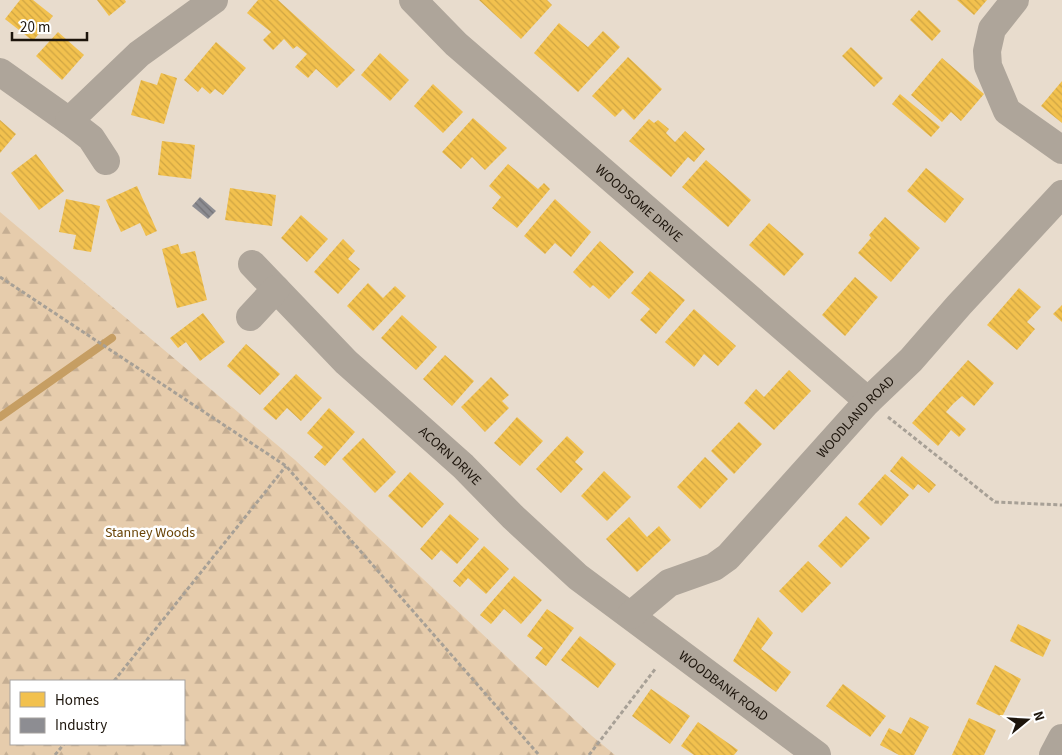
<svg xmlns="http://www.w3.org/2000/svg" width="1062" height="755" viewBox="0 0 1062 755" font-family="'Source Sans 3',sans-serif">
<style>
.forest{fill:url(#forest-firs);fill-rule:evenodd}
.homes{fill:url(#homes-back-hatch)}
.industry{fill:url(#industry-back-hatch)}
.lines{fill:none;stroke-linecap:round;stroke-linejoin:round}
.stream{stroke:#c69e63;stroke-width:8}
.path{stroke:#a7a096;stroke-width:3;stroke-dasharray:4 2.5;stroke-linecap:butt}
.minor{stroke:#aea59a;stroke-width:28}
.labels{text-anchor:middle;stroke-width:5;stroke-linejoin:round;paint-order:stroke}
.street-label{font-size:14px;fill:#1d150c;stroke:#fff}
.park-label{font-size:14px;fill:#694406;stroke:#fff}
</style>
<defs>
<pattern id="forest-firs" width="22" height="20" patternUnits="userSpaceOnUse" patternTransform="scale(1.25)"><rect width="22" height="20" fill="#e6ccac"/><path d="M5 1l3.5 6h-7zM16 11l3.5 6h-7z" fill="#c5ae93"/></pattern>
<pattern id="homes-back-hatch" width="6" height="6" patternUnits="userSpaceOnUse" patternTransform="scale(1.25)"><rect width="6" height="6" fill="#f2c14e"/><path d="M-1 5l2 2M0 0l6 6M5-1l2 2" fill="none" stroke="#cfa543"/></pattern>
<pattern id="industry-back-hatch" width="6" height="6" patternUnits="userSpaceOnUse" patternTransform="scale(1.25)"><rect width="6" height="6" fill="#8d8d92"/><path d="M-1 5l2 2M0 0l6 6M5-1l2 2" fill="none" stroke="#737276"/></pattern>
</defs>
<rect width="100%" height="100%" fill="#e8dccd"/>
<!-- forest -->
<path class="forest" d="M0,212L295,460L592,736L615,755H0ZM11,681H184V744H11Z"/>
<!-- homes -->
<g class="homes">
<path d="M20,0H33L53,16L33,41L5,19Z"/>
<path d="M97,0H125L126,2L109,16Z"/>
<path d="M258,0H278L355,70L337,88L316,69L308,78L295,67L307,54L297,46L293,49L284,39L273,50L263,40L271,32L247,13Z"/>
<path d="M479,0H547L552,5L521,39Z"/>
<path d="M957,0H987L974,15Z"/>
<path d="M919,10L941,31L932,41L910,20Z"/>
<path d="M559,23L588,47L603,31L620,47L578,92L534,53Z"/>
<path d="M58,32L84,55L62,80L36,56Z"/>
<path d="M216,42L246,68L223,95L215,89L210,94L202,87L198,92L184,80Z"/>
<path d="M851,47L883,78L874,87L842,56Z"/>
<path d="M380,53L409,80L390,101L361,75Z"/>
<path d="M628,57L662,89L634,120L623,109L615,117L592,96Z"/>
<path d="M942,58L984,94L961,121L951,112L942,122L911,95Z"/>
<path d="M161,73L177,78L164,124L131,115L141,80L157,85Z"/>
<path d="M1062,81V123L1041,106Z"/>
<path d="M433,84L463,112L443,133L414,106Z"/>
<path d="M900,94L940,127L931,137L892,104Z"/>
<path d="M473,118L507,148L485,170L472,157L461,169L442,152Z"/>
<path d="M649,119L654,123L658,120L669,129L666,133L675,142L685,131L705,149L694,162L688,157L671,177L629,141Z"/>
<path d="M0,120L16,134L0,153Z"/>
<path d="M162,141L195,145L191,179L158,175Z"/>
<path d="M36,154L64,191L39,210L11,173Z"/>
<path d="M706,160L751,200L728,227L682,187Z"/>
<path d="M508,164L538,189L544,183L550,189L517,228L492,208L501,197L489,186Z"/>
<path d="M926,168L964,199L945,223L907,191Z"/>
<path d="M137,186L157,231L146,236L140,223L121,232L106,200Z"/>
<path d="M230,188L276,195L272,226L225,220Z"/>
<path d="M66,199L100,206L91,252L73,249L76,235L59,232Z"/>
<path d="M555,199L591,232L571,257L555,243L545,254L524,236Z"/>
<path d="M301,215L328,239L307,262L281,238Z"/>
<path d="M885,217L920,248L891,282L858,253L871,238L869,235Z"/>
<path d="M769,223L804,254L784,276L749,245Z"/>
<path d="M343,239L355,251L348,259L360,269L338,294L314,272Z"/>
<path d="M600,241L634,272L609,299L593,285L590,288L573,272Z"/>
<path d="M178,244L181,254L195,251L207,300L177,308L162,249Z"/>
<path d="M650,271L685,300L656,334L640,320L650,309L631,293Z"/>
<path d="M855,277L878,297L845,336L822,315Z"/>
<path d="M368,283L383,298L395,286L406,296L373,331L347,306Z"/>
<path d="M1019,288L1041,307L1027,322L1035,329L1017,350L987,325Z"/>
<path d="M1062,305V322L1053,314Z"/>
<path d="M694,309L736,346L718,366L704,354L694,367L665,342Z"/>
<path d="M203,313L225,342L200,361L186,342L178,348L170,338Z"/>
<path d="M402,315L437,347L416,370L381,338Z"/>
<path d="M246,344L280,374L260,395L227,366Z"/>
<path d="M445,355L474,381L452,406L423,379Z"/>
<path d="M968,360L994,383L974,406L962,396L953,404L946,412L966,429L959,437L951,430L938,446L912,423Z"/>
<path d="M789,370L811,391L774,430L744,403L756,389L764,397Z"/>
<path d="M296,374L322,398L301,421L287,408L276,420L263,409Z"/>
<path d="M491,377L509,395L502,401L509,408L485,432L461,407Z"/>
<path d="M329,408L355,432L325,466L314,457L323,447L307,433Z"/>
<path d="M517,417L543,441L520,466L494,443Z"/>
<path d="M739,422L762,444L734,474L711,451Z"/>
<path d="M567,436L584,452L575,462L583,469L561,493L536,469Z"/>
<path d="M363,438L396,472L375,493L342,459Z"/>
<path d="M902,456L936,485L929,493L918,484L913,490L890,471Z"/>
<path d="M705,457L728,479L700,509L677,487Z"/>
<path d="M604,471L631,497L607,521L581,496Z"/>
<path d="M410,472L444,504L422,528L388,496Z"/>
<path d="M885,474L909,495L881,526L858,504Z"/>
<path d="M450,514L479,539L457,564L441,550L432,560L420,549Z"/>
<path d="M846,516L870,538L841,568L818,546Z"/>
<path d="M629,517L647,537L659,526L671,540L637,572L606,539Z"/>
<path d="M484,546L509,569L486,594L468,578L460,587L453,581Z"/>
<path d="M808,561L831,583L802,613L779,591Z"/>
<path d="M514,576L542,600L521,624L504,609L491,624L480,615Z"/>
<path d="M547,609L574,628L546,666L535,658L543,648L527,636Z"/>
<path d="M758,617L773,633L761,649L791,672L776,692L733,661Z"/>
<path d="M1018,624L1051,640L1043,657L1010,641Z"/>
<path d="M580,636L616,664L598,688L561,660Z"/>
<path d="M995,665L1021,679L1002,717L976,704Z"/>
<path d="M843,684L886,716L870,737L826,706Z"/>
<path d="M651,689L690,716L670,744L632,716Z"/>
<path d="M910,717L929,727L914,755H899L880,745L889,728L901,734Z"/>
<path d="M969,718L996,730L984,755H952Z"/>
<path d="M698,722L738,750L734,755H694L681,746Z"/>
</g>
<!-- industry -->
<path class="industry" d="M200,197L216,211L208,219L192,206Z"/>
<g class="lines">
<!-- stream -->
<path class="stream" d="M0,417L112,338"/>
<!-- path -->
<g class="path">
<path d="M0,277L286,466L539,755"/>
<path d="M888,417L995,502L1062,505"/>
<path d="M114,681L286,466"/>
<path d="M55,755L64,744"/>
<path d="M589,755L656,668"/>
</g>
<!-- minor -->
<g class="minor">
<path id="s1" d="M413,0L456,44L868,401"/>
<path d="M1015,0L992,29L987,51L988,66L1007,111L1062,150"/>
<path d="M0,72L69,121"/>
<path d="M106,161L91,138L69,121L139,54L214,0"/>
<path id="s2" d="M252,264L346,362L463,466L513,517L578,577L817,755"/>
<path d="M250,317L276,289"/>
<path id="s3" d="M631,615L669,583L714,567L728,557L868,401L911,360L959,305L1062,194"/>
<path d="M1053,755L1062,738"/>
</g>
</g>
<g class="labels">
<!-- street labels -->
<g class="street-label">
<text dy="5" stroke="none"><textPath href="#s1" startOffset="304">WOODSOME DRIVE</textPath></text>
<text dy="5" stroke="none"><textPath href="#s3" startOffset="304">WOODLAND ROAD</textPath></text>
<text dy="5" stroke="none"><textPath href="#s2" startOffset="276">ACORN DRIVE</textPath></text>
<text dy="5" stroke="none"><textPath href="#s2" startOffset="634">WOODBANK ROAD</textPath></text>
</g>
<!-- park labels -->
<g class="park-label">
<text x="150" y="537">Stanney Woods</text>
</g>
</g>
<!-- legend -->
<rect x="10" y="680" width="175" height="65" fill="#ffffff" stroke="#a5a19e"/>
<rect x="20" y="692" width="25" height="15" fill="#f2c14e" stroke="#a5a19e"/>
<text x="55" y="705" font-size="15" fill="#1d150c">Homes</text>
<rect x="20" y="718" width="25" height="15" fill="#8d8d92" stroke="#a5a19e"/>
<text x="55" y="730" font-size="15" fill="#1d150c">Industry</text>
<!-- north arrow -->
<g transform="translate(1027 720) rotate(72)" stroke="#ffffff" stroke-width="4" paint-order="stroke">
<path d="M0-4L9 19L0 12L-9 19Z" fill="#1d150c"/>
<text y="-8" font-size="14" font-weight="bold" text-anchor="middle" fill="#1d150c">N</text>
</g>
<!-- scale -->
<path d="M12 32v8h75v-8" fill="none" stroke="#1d150c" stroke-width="2.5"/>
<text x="20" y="32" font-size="15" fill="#1d150c" stroke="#ffffff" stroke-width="4" paint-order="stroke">20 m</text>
</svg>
